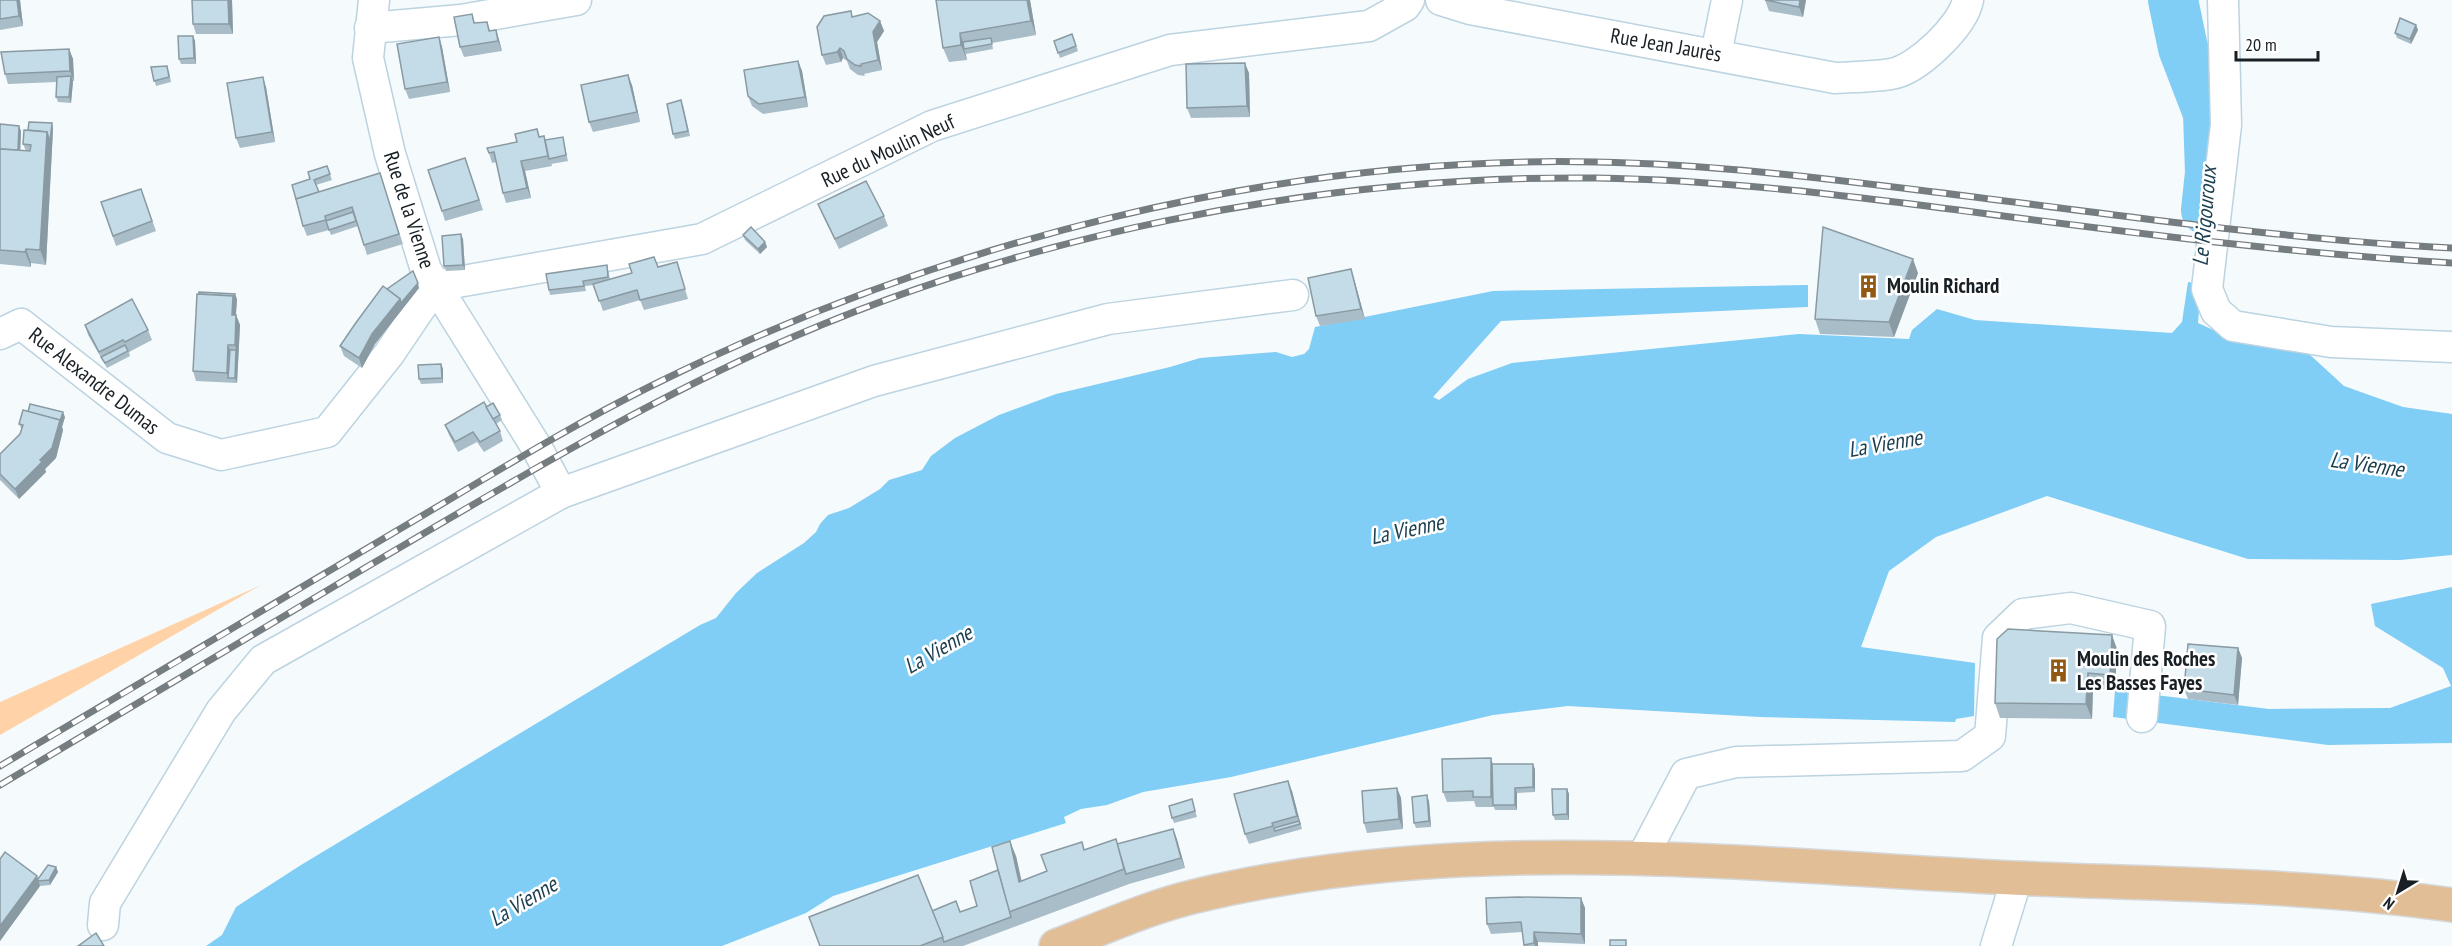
<svg xmlns="http://www.w3.org/2000/svg" width="2452" height="946" viewBox="0 0 2452 946" font-family="'PT Sans Narrow',sans-serif">
<style>
.green{fill:#ffd2a7}
.water{fill:#80cdf5}
.lines{fill:none;stroke-linecap:round;stroke-linejoin:round}
.river{stroke:#80cdf5;stroke-width:50}
.minor-casing{stroke:#bcd3e0;stroke-width:33}
.major-casing{stroke:#d5d7d8;stroke-width:36}
.minor{stroke:#fff;stroke-width:30}
.major{stroke:#e2be97;stroke-width:33}
.rail-casing{stroke:#767d81;stroke-width:7}
.rail{stroke:#fff;stroke-width:4.5;stroke-dasharray:14;stroke-linecap:butt}
.wall{fill:#a9bdc8}
.shaded-wall{fill:#899aa2}
.building{fill:#c4dce8;stroke:#899aa2;stroke-width:1.5}
.labels{text-anchor:middle;stroke-width:5;stroke-linejoin:round;paint-order:stroke}
.street-label{font-size:21px;fill:#182025;stroke:#fff}
.poi-label{font-size:21px;font-weight:bold;fill:#182025;stroke:#fff;text-anchor:start}
.water-label{font-size:22px;font-style:italic;fill:#1d4051;stroke:#fff}
</style>
<rect width="100%" height="100%" fill="#f5fafd"/>
<!-- green -->
<path class="green" d="M261,585L0,735V702Z"/>
<!-- water -->
<g class="water">
<path d="M2188,282L2201,284L2198,323L2235,340L2308,353L2344,386L2403,407L2452,414V555L2400,560L2248,559L2047,496L1936,537L1889,571L1861,647L1975,663L1974,716L1956,719L1955,722L1760,717L1568,706L1493,715L1231,777L1143,792L1107,805L1081,809L1064,817L1066,823L833,896L806,913L722,946H206L222,935L236,907L301,865L700,625L716,618L736,593L757,573L804,543L816,532L820,524L828,515L849,508L880,489L889,480L922,470L931,456L955,438L999,415L1056,394L1170,367L1200,358L1276,352L1292,357L1304,354L1309,349L1315,327L1493,291L1808,285V307L1501,321L1433,397L1439,400L1468,379L1512,363L1799,334L1909,339L1912,330L1937,309L1975,320L2172,333L2182,322Z"/>
<path d="M2452,587V743L2328,745L2113,717L2115,690L2269,709L2390,708L2451,686L2443,668L2375,626L2371,604Z"/>
</g>
<g class="lines">
<!-- river -->
<path class="river" d="M2173,0L2183,48L2208,113L2210,173L2206,210"/>
<defs>
<g id="minor">
<path d="M374,0L368,58L390,154L426,270L537,448L561,493"/>
<path d="M1441,0L1470,9L1835,78C1854,77 1873,77 1891,74C1917,70 1963,26 1968,0"/>
<path d="M2223,0L2226,125L2207,289L2216,311L2233,326L2331,342L2452,347"/>
<path d="M370,28L461,20L576,0"/>
<path d="M1716,54L1727,0"/>
<path d="M0,334L21,324L167,438L221,455L327,432L389,354L435,286L702,239L932,126L1170,50L1369,26L1405,6L1409,0"/>
<path d="M1642,858L1686,774L1736,762L1962,756L1990,736L1998,638L2023,614L2071,608L2150,626L2142,717"/>
<path d="M103,925L105,903L221,711L263,660L561,493L874,381L1108,319L1293,295"/>
<path d="M1996,946L2017,878"/>
</g>
<path id="major" d="M1056,946C1101,929 1149,907 1196,896C1457,833 1728,863 1993,877C2146,885 2300,883 2452,905"/>
</defs>
<!-- minor casing -->
<use href="#minor" class="minor-casing"/>
<!-- major casing -->
<use href="#major" class="major-casing"/>
<!-- minor -->
<use href="#minor" class="minor"/>
<!-- major -->
<use href="#major" class="major"/>
<defs>
<g id="rail">
<path d="M0,766C131,689 262,611 393,533C478,483 564,429 653,385C938,243 1276,155 1596,162C1709,164 1822,178 1934,192C2106,213 2278,239 2452,248"/>
<path d="M0,785C123,712 247,638 370,565C498,490 624,414 759,352C1012,236 1318,175 1596,178C1735,180 1873,199 2011,217C2158,236 2304,254 2452,263"/>
</g>
</defs>
<!-- rail casing -->
<use href="#rail" class="rail-casing"/>
<!-- rail -->
<use href="#rail" class="rail"/>
</g>
<!-- wall -->
<g class="wall">
<path d="M0,0H20L23,26L0,30Z"/>
<path d="M192,0H232L233,34H196L193,24Z"/>
<path d="M936,0H1030L1036,35L992,43L993,49L966,54L967,60L949,62L943,48Z"/>
<path d="M1765,0H1806L1803,17L1769,11Z"/>
<path d="M472,14L475,23L487,22L490,30H496L499,40L502,51L464,57L460,47Z"/>
<path d="M853,16L880,21L884,31L877,42L882,70L864,74L865,76L858,75L850,69L847,61L843,58L841,62L826,65L822,55Z"/>
<path d="M2416,25L2418,30L2411,44L2397,38L2395,33Z"/>
<path d="M1072,34L1078,51L1060,58L1054,41Z"/>
<path d="M193,36L195,41L196,64H181L179,59Z"/>
<path d="M439,37L442,47L450,92L409,99L405,89Z"/>
<path d="M69,49L73,59L74,81H73L71,103L58,102L56,97L57,82L8,84L5,74Z"/>
<path d="M798,61L802,71L808,107L763,114L752,106L748,96Z"/>
<path d="M151,67L169,71L171,82L156,86Z"/>
<path d="M1249,73L1250,117L1191,118L1187,108Z"/>
<path d="M632,85L640,122L593,132L589,122Z"/>
<path d="M266,87L275,142L240,148L236,138Z"/>
<path d="M683,105L690,136L675,139L673,134Z"/>
<path d="M52,123L53,129L46,265L31,263V267L0,264V124L21,131L20,151H26L23,144L28,131Z"/>
<path d="M540,136L545,140L563,137L568,161L551,164V162L552,166L525,171L531,198L506,203L503,193L496,162L492,163L489,153Z"/>
<path d="M465,158L483,210L445,221L442,211Z"/>
<path d="M327,166L332,180L316,185L319,192L380,173L403,244L367,255L358,226L331,235L329,230L307,236L303,226L310,179Z"/>
<path d="M141,189L156,231L116,246L101,202Z"/>
<path d="M818,204L884,216L888,226L839,249L822,214Z"/>
<path d="M743,235L765,242L767,247L760,254L745,240Z"/>
<path d="M463,239L465,270L446,271L444,266Z"/>
<path d="M677,262L688,299L644,310L640,300L603,311L594,285L585,286L586,291L550,295L549,290L607,265L610,279Z"/>
<path d="M1351,269L1354,279L1365,319L1320,326L1316,316Z"/>
<path d="M1918,273L1894,337L1820,334L1815,319Z"/>
<path d="M419,288L375,344L362,368L344,356L340,346L387,289Z"/>
<path d="M237,299L236,315L240,325L237,383L196,381L193,371Z"/>
<path d="M85,325L148,330L152,340L129,352L130,356L107,368L88,335Z"/>
<path d="M441,364L443,369V383L421,384L419,379Z"/>
<path d="M486,407L500,415L502,420L496,424L500,431L503,441L484,452L477,442L458,452L449,435L445,425Z"/>
<path d="M65,417L62,427L63,430L56,458L45,469L46,472L19,499L0,480V454L20,434L22,430L19,424Z"/>
<path d="M2238,648L2242,658L2238,705L2188,699L2184,689Z"/>
<path d="M2117,649L2115,690L2093,688L2092,719L2000,718L1995,703Z"/>
<path d="M1493,764L1535,769V792L1517,793V810H1495L1494,807H1476L1474,801L1447,802L1443,792Z"/>
<path d="M1397,788L1401,798L1403,829L1367,833L1364,823Z"/>
<path d="M1567,789L1569,794V820H1555L1553,815Z"/>
<path d="M1292,791L1302,829L1249,844L1245,834Z"/>
<path d="M1192,799L1197,817L1174,823L1172,818Z"/>
<path d="M1429,801L1431,827L1416,828L1414,823Z"/>
<path d="M1173,829L1185,868L1129,884L963,946H819L932,911L960,912L977,906L998,870L1016,856L1021,881L1047,872L1041,855L1085,850L1118,844Z"/>
<path d="M0,859L37,876L38,879L56,867L58,872L50,885L40,886L0,941Z"/>
<path d="M1581,898L1585,908V944L1538,942V946H1524L1522,932L1491,934L1487,924Z"/>
</g>
<!-- shaded-wall -->
<g class="shaded-wall">
<path d="M17,0H20L23,26L19,16Z"/>
<path d="M228,0H232L233,34L229,24Z"/>
<path d="M1027,0H1030L1036,35L1031,21Z"/>
<path d="M1800,0H1806L1803,17L1799,7Z"/>
<path d="M880,21L884,31L877,42L882,70L878,60L873,32Z"/>
<path d="M2416,25L2418,30L2411,44L2410,39Z"/>
<path d="M496,30L499,40L502,51L498,41Z"/>
<path d="M960,33L965,49H964L967,60L961,45Z"/>
<path d="M193,36L195,41L196,64L194,58Z"/>
<path d="M439,37L442,47L450,92L447,82Z"/>
<path d="M840,48L843,58L841,62L837,52Z"/>
<path d="M69,49L73,59L74,81L70,71Z"/>
<path d="M798,61L802,71L808,107L805,97Z"/>
<path d="M1245,63L1249,73L1250,117L1247,106Z"/>
<path d="M628,75L632,85L640,122L637,112Z"/>
<path d="M71,76L73,81L71,103L69,97Z"/>
<path d="M263,77L266,87L275,142L272,132Z"/>
<path d="M52,123L53,129L46,265L40,250L47,132Z"/>
<path d="M19,126L21,131L20,158L18,153Z"/>
<path d="M521,161L525,171L531,198L527,188Z"/>
<path d="M461,234L463,239L465,270L463,265Z"/>
<path d="M765,242L767,247L760,254L758,249Z"/>
<path d="M26,249L31,263V267L25,252Z"/>
<path d="M1913,259L1918,273L1894,337L1889,322Z"/>
<path d="M1351,269L1354,279L1365,319L1361,309Z"/>
<path d="M418,283L419,288L375,344L362,368L359,358L372,334L400,299Z"/>
<path d="M235,294L237,299L235,325L232,315L233,296Z"/>
<path d="M236,315L240,325L237,383L235,378L236,350L235,345Z"/>
<path d="M228,345L232,355L228,378L227,373Z"/>
<path d="M441,364L443,369V383L442,378Z"/>
<path d="M63,412L65,417L62,427L63,430L56,458L45,469L46,472L19,499L15,489L40,460Z"/>
<path d="M2112,635L2117,649L2115,690L2110,675Z"/>
<path d="M2238,648L2242,658L2238,705L2234,695Z"/>
<path d="M2088,673L2093,688L2092,719L2086,704Z"/>
<path d="M1491,758L1494,768L1495,807L1491,797Z"/>
<path d="M1533,764L1535,769V792L1533,787Z"/>
<path d="M1288,781L1292,791L1301,826L1297,816Z"/>
<path d="M1397,788L1401,798L1403,829L1399,819Z"/>
<path d="M1515,788L1517,793V810L1515,805Z"/>
<path d="M1567,789L1569,794V820L1567,814Z"/>
<path d="M1427,795L1429,801L1431,827L1429,821Z"/>
<path d="M1173,829L1177,839L1185,868L1181,858Z"/>
<path d="M1010,841L1016,856L1025,896L1019,882Z"/>
<path d="M56,867L58,872L50,885L49,880Z"/>
<path d="M37,876L40,886L0,941V926Z"/>
<path d="M1581,898L1585,908V944L1581,934Z"/>
<path d="M1534,932L1538,942V946H1535L1534,943Z"/>
</g>
<!-- building -->
<g class="building">
<path d="M0,0H17L19,16L0,19Z"/>
<path d="M192,0H228L229,24H193Z"/>
<path d="M936,0H1027L1031,21L960,33L961,45L943,48Z"/>
<path d="M1765,0H1800L1799,7Z"/>
<path d="M851,11L852,17L868,13L880,21L873,32L878,60L861,64V66L855,65L847,59L844,51L840,48L837,52L822,55L817,27L824,16Z"/>
<path d="M472,14L474,23L487,22L489,31L496,30L498,41L460,47L454,17Z"/>
<path d="M2400,18L2416,25L2410,39L2395,33Z"/>
<path d="M1072,34L1076,46L1058,53L1054,41Z"/>
<path d="M178,36H193L194,58L179,59Z"/>
<path d="M439,37L447,82L405,89L397,44Z"/>
<path d="M991,38L992,44L964,49L963,42Z"/>
<path d="M69,49L70,71L5,74L1,52Z"/>
<path d="M798,61L805,97L759,104L748,96L744,70Z"/>
<path d="M1245,63L1247,106L1187,108L1186,64Z"/>
<path d="M167,66L169,77L154,81L151,67Z"/>
<path d="M628,75L637,112L589,122L581,85Z"/>
<path d="M71,76L69,97H56L57,77Z"/>
<path d="M263,77L272,132L236,138L227,83Z"/>
<path d="M681,100L688,131L673,134L667,104Z"/>
<path d="M29,122L52,123L50,142L47,132L28,130Z"/>
<path d="M0,124L19,126L18,150L0,149Z"/>
<path d="M537,129L539,137L544,136L548,156L521,161L527,188L503,193L494,152L489,153L487,148L517,142L515,134Z"/>
<path d="M24,130L47,132L40,250L26,249L25,252L0,250V149L30,151L31,145L23,144Z"/>
<path d="M563,137L566,155L549,159L545,140Z"/>
<path d="M465,158L479,200L442,211L428,170Z"/>
<path d="M327,166L330,174L314,180L319,192L296,199L292,185L310,179L308,172Z"/>
<path d="M380,173L399,234L364,245L352,207L325,216L326,220L303,226L296,199Z"/>
<path d="M866,181L884,216L835,239L818,204Z"/>
<path d="M141,189L152,221L113,236L101,202Z"/>
<path d="M353,212L356,221L329,230L326,221Z"/>
<path d="M751,227L765,242L758,249L743,235Z"/>
<path d="M1823,227L1913,259L1889,322L1815,319Z"/>
<path d="M461,234L463,265L444,266L442,236Z"/>
<path d="M654,257L658,267L677,262L685,289L640,300L637,290L599,301L593,284L632,273L629,264Z"/>
<path d="M607,265L608,277L583,281L584,286L549,290L546,274Z"/>
<path d="M1351,269L1361,309L1316,316L1308,278Z"/>
<path d="M413,271L418,283L401,303L400,299L387,289Z"/>
<path d="M383,286L400,299L372,334L359,358L340,346L355,324Z"/>
<path d="M199,292L235,294L234,301L233,296L199,294Z"/>
<path d="M197,294L233,296L232,315H236L235,345H228L227,373L193,371Z"/>
<path d="M132,299L148,330L125,342L123,340L99,352L85,325Z"/>
<path d="M125,345L128,351L105,363L101,357Z"/>
<path d="M230,350H236L235,378H228Z"/>
<path d="M441,364L442,378L419,379L418,365Z"/>
<path d="M484,402L500,431L480,442L473,432L455,442L445,425Z"/>
<path d="M493,403L500,415L493,419L486,407Z"/>
<path d="M30,404L63,412L60,421V420L28,412Z"/>
<path d="M23,410L60,420L52,448L40,460L42,462L15,489L0,474V454L20,434L23,425L19,424Z"/>
<path d="M2008,629L2112,635L2110,675L2088,673L2086,704L1995,703L1997,639Z"/>
<path d="M2188,644L2238,648L2234,695L2184,689Z"/>
<path d="M1491,758V797H1473V791L1443,792L1442,759Z"/>
<path d="M1492,764H1533V787L1515,788V805H1493Z"/>
<path d="M1288,781L1297,816L1272,823L1273,826L1245,834L1234,794Z"/>
<path d="M1397,788L1399,819L1364,823L1362,791Z"/>
<path d="M1552,789H1567V814L1553,815Z"/>
<path d="M1427,795L1429,821L1414,823L1412,797Z"/>
<path d="M1192,799L1195,811L1172,818L1169,806Z"/>
<path d="M1299,821L1300,824L1275,831L1274,828Z"/>
<path d="M1173,829L1181,858L1126,874L1117,844Z"/>
<path d="M1116,839L1124,869L1009,912L992,847L1010,841L1019,882L1047,871L1041,855L1082,842L1084,850Z"/>
<path d="M5,852L37,876L0,926V859Z"/>
<path d="M48,865L56,867L49,880L38,881V879Z"/>
<path d="M998,870L1011,917L944,942L932,911L956,901L960,912L977,906L970,881Z"/>
<path d="M918,875L943,937L920,946H820L809,917Z"/>
<path d="M1518,897L1581,898V934L1534,932V943L1524,945L1521,922L1487,924L1486,898Z"/>
<path d="M96,933L104,946H78Z"/>
<rect x="1610" y="940" width="16" height="6"/>
</g>
<!-- icons -->
<defs>
<symbol id="building-bare" viewBox="-9 -9 18 18"><path d="M-4-6H4V6H1V3H-1V6H-4ZM-2.5-4.3h1.7v1.8h-1.7ZM.8-4.3h1.7v1.8H.8ZM-2.5-1h1.7V.8h-1.7ZM.8-1h1.7V.8H.8Z" fill="#915911" stroke="#fff" stroke-width="2.5" paint-order="stroke"/></symbol>
</defs>
<g fill-rule="evenodd">
<use href="#building-bare" x="1852" y="270" width="33" height="33"/>
<use href="#building-bare" x="2042" y="654" width="33" height="33"/>
</g>
<g class="labels">
<!-- street labels -->
<g class="street-label">
<text transform="translate(1666 45) rotate(10)" y="7">Rue Jean Jaurès</text>
<text transform="translate(888 151) rotate(-25)" y="7">Rue du Moulin Neuf</text>
<text transform="translate(409 210) rotate(72)" y="7">Rue de la Vienne</text>
<text transform="translate(94 381) rotate(38)" y="7">Rue Alexandre Dumas</text>
</g>
<!-- poi labels -->
<g class="poi-label">
<text x="1887" y="293">Moulin Richard</text>
<text x="2077" y="666">Moulin des Roches<tspan x="2077" dy="24">Les Basses Fayes</tspan></text>
</g>
<!-- water labels -->
<g class="water-label">
<text transform="translate(2204 216) rotate(-85)" y="8">Le Rigouroux</text>
<text transform="translate(1885 443) rotate(-10)" y="8">La Vienne</text>
<text transform="translate(2367 464) rotate(8)" y="8">La Vienne</text>
<text transform="translate(1407 529) rotate(-12)" y="8">La Vienne</text>
<text transform="translate(938 649) rotate(-30)" y="8">La Vienne</text>
<text transform="translate(523 901) rotate(-31)" y="8">La Vienne</text>
</g>
</g>
<!-- north arrow -->
<g transform="translate(2398 892) rotate(218)" stroke="#ffffff" stroke-width="4.5" paint-order="stroke">
<path d="M0-4.5L10 22L0 15L-10 22Z" fill="#182025"/>
<text y="-9" font-size="16" font-weight="bold" text-anchor="middle" fill="#182025">N</text>
</g>
<!-- scale -->
<path d="M2236 51v9h82v-9" fill="none" stroke="#182025" stroke-width="3"/>
<text x="2245" y="51" font-size="18" fill="#182025" stroke="#ffffff" stroke-width="4.5" paint-order="stroke">20 m</text>
</svg>
